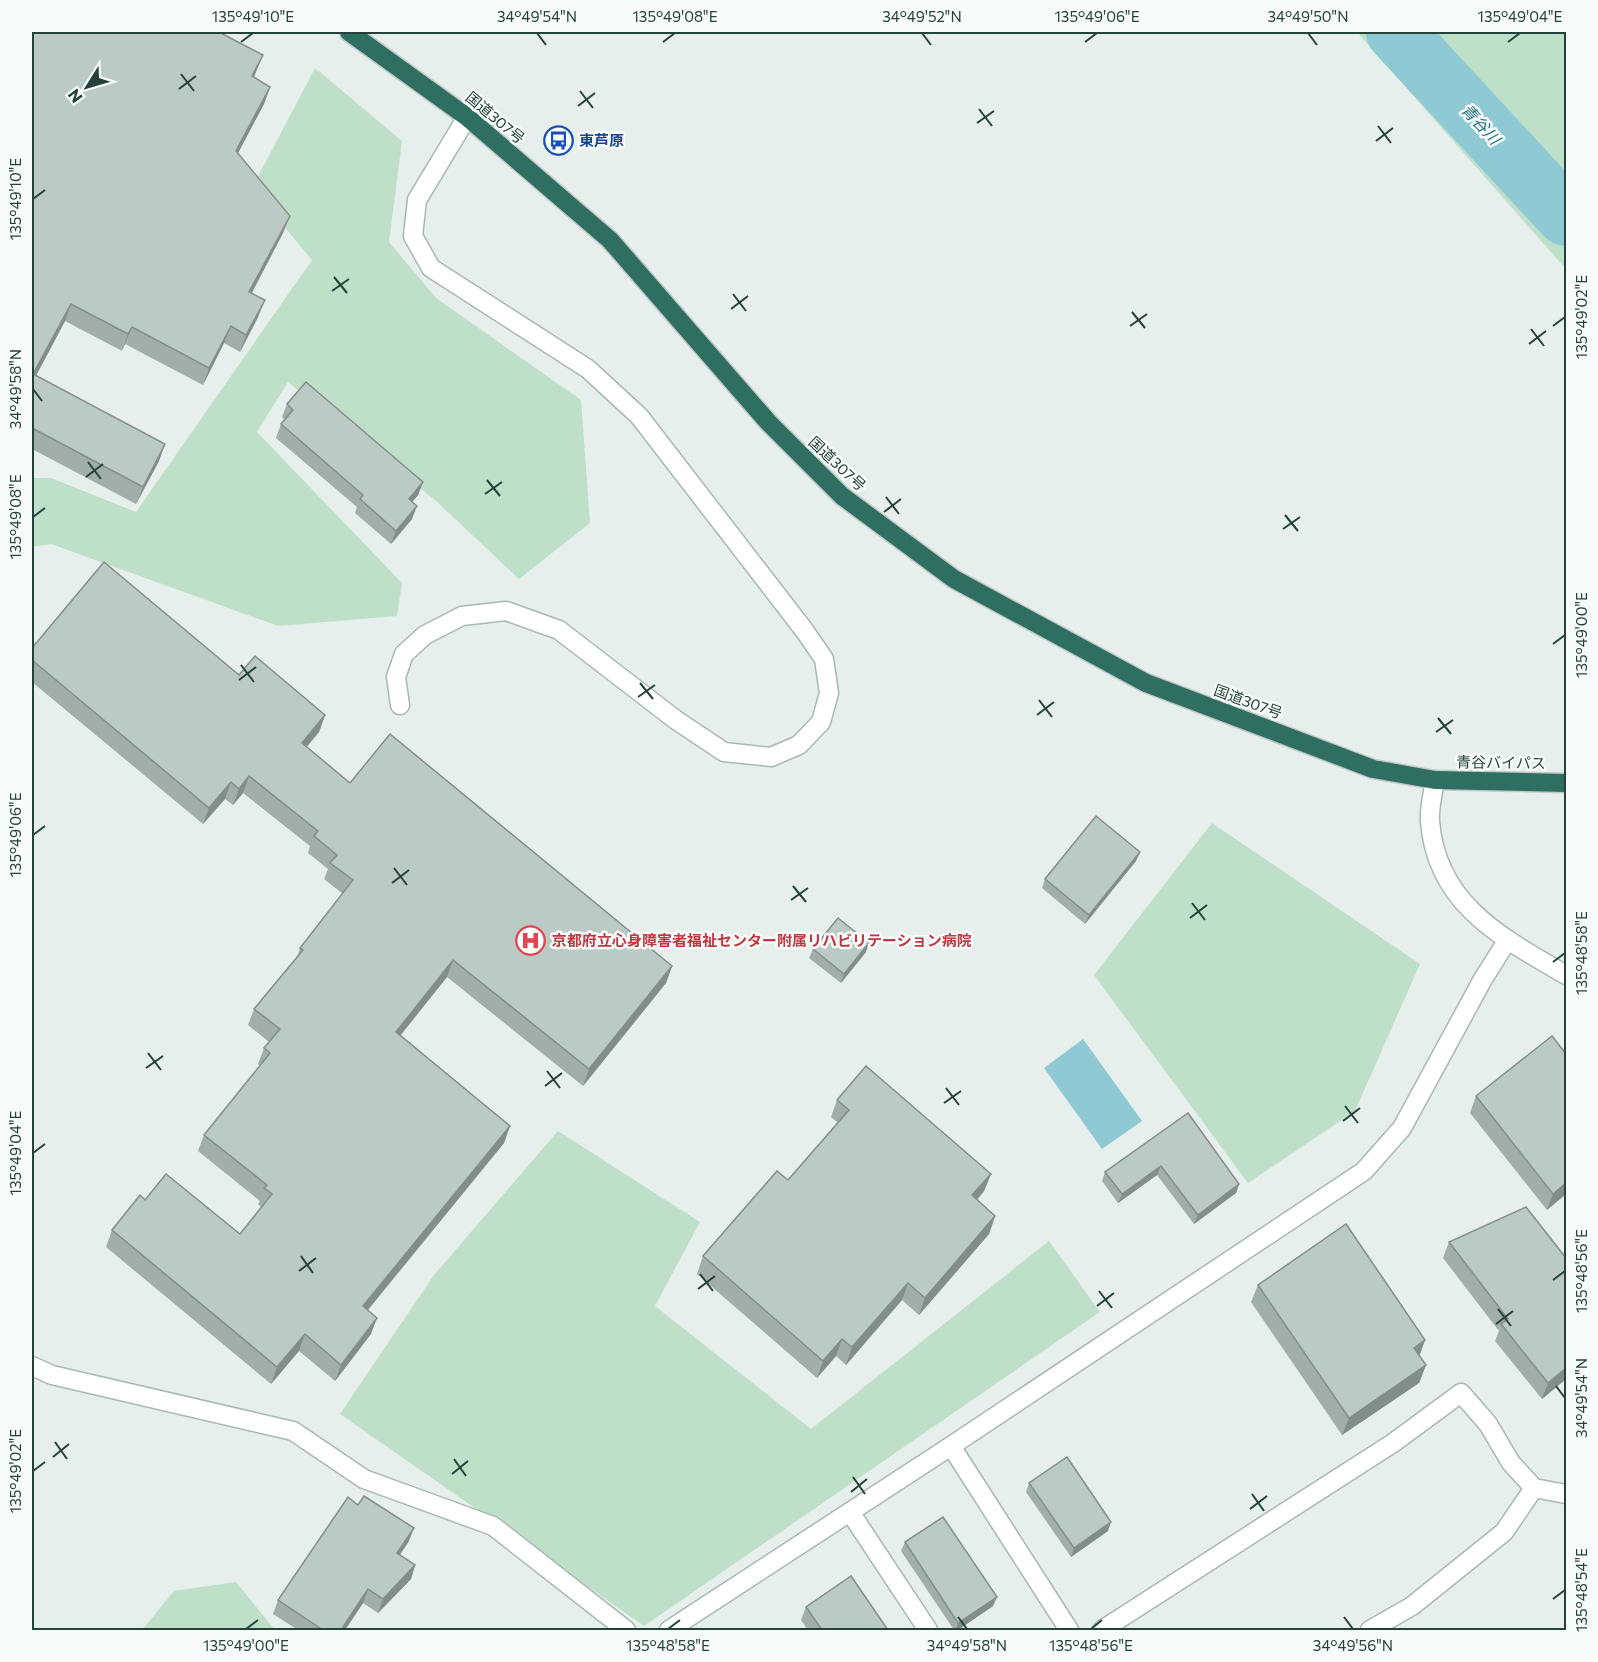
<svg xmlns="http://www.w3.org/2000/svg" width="1598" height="1662" viewBox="0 0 1598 1662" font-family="Commissioner,'Noto Sans JP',sans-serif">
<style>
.green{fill:#bfe0c8}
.water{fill:#8ec9d4}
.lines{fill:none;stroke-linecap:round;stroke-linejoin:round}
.river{stroke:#8ec9d4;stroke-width:60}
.street-casing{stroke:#a8b8b2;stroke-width:21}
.highway-casing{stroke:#c2cac8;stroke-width:21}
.street{stroke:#fff;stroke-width:18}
.highway{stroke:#2f6f62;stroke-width:18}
.wall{fill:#a1aea9}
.shaded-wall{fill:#838d89}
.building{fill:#bbcac4;stroke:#838d89;stroke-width:1.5}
.ticks{fill:none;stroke:#24423a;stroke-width:2}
.labels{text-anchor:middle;stroke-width:5;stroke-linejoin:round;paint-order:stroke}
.street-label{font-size:15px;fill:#24423a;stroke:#f7fbf9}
.transit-label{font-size:15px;font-weight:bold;fill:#164399;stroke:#f7fbf9;text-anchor:start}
.health-label{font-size:15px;font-weight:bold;fill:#be3a42;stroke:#f7fbf9;text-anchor:start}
.water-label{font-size:16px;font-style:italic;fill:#1c6f80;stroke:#f7fbf9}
.neatline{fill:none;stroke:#24423a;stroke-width:2}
.ticks-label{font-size:15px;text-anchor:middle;fill:#24423a}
</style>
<rect width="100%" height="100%" fill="#e6efeb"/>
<!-- green -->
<g class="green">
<path d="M1357,32H1566V268L1557,259Z"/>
<path d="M315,68L402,141L389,242L436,298L581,400L590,523L519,579L435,500L288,382L257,432L402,583L397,616L278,626L51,544L32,547V478H51L136,512L312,260L252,188Z"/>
<path d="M1212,823L1420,964L1355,1111L1248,1183L1094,975Z"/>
<path d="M558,1131L700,1222L655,1306L811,1429L1049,1241L1100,1312L644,1626L340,1414L434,1275Z"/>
<path d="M236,1582L275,1630H142L174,1591Z"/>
</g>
<!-- water -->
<path class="water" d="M1083,1039L1142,1121L1102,1149L1044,1068Z"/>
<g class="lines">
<!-- river -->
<path class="river" d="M1396,32L1566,216"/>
<defs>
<g id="street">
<path d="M400,705L396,677L404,654L425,635L462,616L506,611L559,630L676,720L724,752L771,757L799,745L821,722L829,693L824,659L804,630L639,416L588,369L431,268L413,236L417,200L467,117"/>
<path d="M1435,780C1433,793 1429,808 1430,821C1436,904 1502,938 1566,975"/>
<path d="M32,1366L52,1375L293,1431L364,1479L493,1526L626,1630"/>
<path d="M951,1446L1069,1630"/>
<path d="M850,1512L928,1630"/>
<path d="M669,1630L951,1446L1364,1171L1402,1128L1483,979L1507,941"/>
<path d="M1102,1630L1393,1443L1461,1393L1488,1424L1511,1463L1534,1488L1566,1494"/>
<path d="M1370,1630L1412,1606L1504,1532L1534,1488"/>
</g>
<path id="highway" d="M349,32L467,117L610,240L768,422L842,496L954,579L1146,683L1373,769L1435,780L1566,783"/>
</defs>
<!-- street casing -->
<use href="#street" class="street-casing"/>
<!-- highway casing -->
<use href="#highway" class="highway-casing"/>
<!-- street -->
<use href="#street" class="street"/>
<!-- highway -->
<use href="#highway" class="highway"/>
</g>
<!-- wall -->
<g class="wall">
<path d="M32,32L256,72L254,77L270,87L264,104L238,153L283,233L252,293L258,317L240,352L224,343L203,385L125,344L122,351L65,321L36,376L159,461L136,504L32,449Z"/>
<path d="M287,404L423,482L418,495L412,502V519L391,544L355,513L357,507L276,438L281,424L285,420L282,417Z"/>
<path d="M32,648L239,675L325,715L319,732L306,747L350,783L672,966L666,983L583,1086L447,977L401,1035L510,1126L504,1143L368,1310L371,1334L335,1381L299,1351L271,1384L106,1247L112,1230L145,1200L240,1234L261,1207L258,1204L260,1201L198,1151L204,1135L260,1066L258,1064L264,1048L269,1042L248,1025L254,1009L297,958L300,948L343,894L324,879L328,869L308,853L310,846L243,793L233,805L225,799L203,824L32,682Z"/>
<path d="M1136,861L1085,924L1042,888L1045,879Z"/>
<path d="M813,949L866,952L841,983L809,958Z"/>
<path d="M1476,1096L1566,1194L1547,1210L1470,1113Z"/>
<path d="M837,1100L991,1174L984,1191L977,1200L995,1216L989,1234L919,1315L902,1300L846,1365L836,1356L817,1378L697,1274L703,1256L788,1180L838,1123L831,1117Z"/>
<path d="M1188,1113L1239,1184L1236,1193L1194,1224L1157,1175L1118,1203L1102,1181L1105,1172Z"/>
<path d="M1449,1242L1566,1379L1542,1399L1495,1341L1499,1331L1443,1258Z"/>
<path d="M1258,1285L1425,1340L1419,1356L1426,1365L1419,1383L1342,1435L1251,1302Z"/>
<path d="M1029,1483L1108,1531L1071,1557L1026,1492Z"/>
<path d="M409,1541L399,1555L415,1565L411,1579L378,1613L363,1603L345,1630H298L273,1614L278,1600Z"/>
<path d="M905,1542L993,1606L958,1630H954L901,1551Z"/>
<path d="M806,1607L888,1630H808L801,1620Z"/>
</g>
<!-- shaded-wall -->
<g class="shaded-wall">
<path d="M263,55L256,72L246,93L252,76Z"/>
<path d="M270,87L264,104L230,168L236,151Z"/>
<path d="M290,216L283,233L243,309L249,292Z"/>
<path d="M265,300L258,317L240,352L246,335Z"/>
<path d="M71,304L65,321L32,383L33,374Z"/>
<path d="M231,326L224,343L203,385L209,368Z"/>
<path d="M132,327L125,344L122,351L128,334Z"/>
<path d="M165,444L159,461L136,504L143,487Z"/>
<path d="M423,482L418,495L404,512L409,499Z"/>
<path d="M417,506L412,519L391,544L396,531Z"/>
<path d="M325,715L319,732L296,760L302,743Z"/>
<path d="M249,776L243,793L233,805L239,789Z"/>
<path d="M231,782L225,799L203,824L209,808Z"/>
<path d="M1140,852L1136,861L1085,924L1089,915Z"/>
<path d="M869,943L866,952L841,983L844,974Z"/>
<path d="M453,960L447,977L390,1048L396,1032Z"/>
<path d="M672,966L666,983L583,1086L589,1069Z"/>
<path d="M510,1126L504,1143L357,1323L363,1306Z"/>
<path d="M1161,1166L1157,1175L1118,1203L1122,1194Z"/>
<path d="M991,1174L984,1191L965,1213L972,1195Z"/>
<path d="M1566,1183V1194L1547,1210L1553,1194Z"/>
<path d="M1239,1184L1236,1193L1194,1224L1198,1215Z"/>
<path d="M995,1216L989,1234L919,1315L925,1298Z"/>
<path d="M908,1283L902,1300L846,1365L852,1347Z"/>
<path d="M377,1318L371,1334L335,1381L341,1365Z"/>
<path d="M305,1334L299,1351L271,1384L277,1367Z"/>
<path d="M842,1339L836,1356L817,1378L823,1361Z"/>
<path d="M1425,1340L1419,1357L1414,1348Z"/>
<path d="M1426,1365L1419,1383L1342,1435L1349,1418Z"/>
<path d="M1566,1368V1379L1542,1399L1548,1383Z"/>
<path d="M1111,1522L1108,1531L1071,1557L1074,1548Z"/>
<path d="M414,1528L409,1541L392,1567L397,1553Z"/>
<path d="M415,1565L411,1579L378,1613L383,1599Z"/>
<path d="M368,1589L363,1603L345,1630H341Z"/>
<path d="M997,1597L993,1606L958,1630H956L958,1623Z"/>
</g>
<!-- building -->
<g class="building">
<path d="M32,32H219L263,55L252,76L270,87L236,151L290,216L249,292L265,300L246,335L231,326L209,368L132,327L128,334L71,304L33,374L165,444L143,487L32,428Z"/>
<path d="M306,382L423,482L409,499L417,506L396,531L360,499L363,495L281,424L293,410L287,404Z"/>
<path d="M104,562L239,675L255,656L325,715L302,743L350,783L390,734L672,966L589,1069L453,960L396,1032L510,1126L363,1306L377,1318L341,1365L305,1334L277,1367L112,1230L140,1195L145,1200L166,1174L240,1234L272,1194L264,1188L267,1185L204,1135L270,1053L264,1048L280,1029L254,1009L303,950L300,948L353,880L330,863L337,855L314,836L318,831L249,776L239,789L231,782L209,808L32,660V648Z"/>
<path d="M1096,816L1140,852L1089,915L1045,879Z"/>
<path d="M838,918L869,943L844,974L813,949Z"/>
<path d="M1552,1036L1566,1054V1183L1553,1194L1476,1096Z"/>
<path d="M866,1066L991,1174L972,1195L995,1216L925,1298L908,1283L852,1347L842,1339L823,1361L703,1256L777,1171L788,1180L849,1110L837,1100Z"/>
<path d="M1188,1113L1239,1184L1198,1215L1161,1166L1122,1194L1105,1172Z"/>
<path d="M1526,1207L1566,1258V1368L1548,1383L1501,1324L1508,1319L1449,1242Z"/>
<path d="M1346,1224L1425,1340L1414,1348L1426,1365L1349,1418L1258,1285Z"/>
<path d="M1067,1457L1111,1522L1074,1548L1029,1483Z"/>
<path d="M364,1496L414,1528L397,1553L415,1565L383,1599L368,1589L341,1630H323L278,1600L348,1497L358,1505Z"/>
<path d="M943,1517L997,1597L958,1623L905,1542Z"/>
<path d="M851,1576L888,1630H822L806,1607Z"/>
</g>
<!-- ticks -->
<path class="ticks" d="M537,33L546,45M922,33L931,45M1308,33L1317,45M241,42L253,33M663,42L675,33M1085,42L1097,33M1508,42L1520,33M181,74L194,91M179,89L196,76M580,91L593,108M578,106L595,93M979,109L992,126M977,123L994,111M1378,126L1391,143M1376,141L1393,128M33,199L45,190M334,277L347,293M332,291L349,279M733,294L746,311M731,309L748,296M1132,312L1145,328M1130,326L1147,314M1553,326L1565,317M1531,329L1544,346M1529,344L1546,331M33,389L42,401M88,462L101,479M86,477L103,464M487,480L500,496M485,494L502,482M886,497L899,514M884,512L901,499M1285,515L1298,531M33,517L45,508M1283,529L1300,517M1553,644L1565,635M241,665L254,682M239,680L256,667M640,683L653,699M638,697L655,685M1039,700L1052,717M1037,715L1054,702M1438,718L1451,734M1436,732L1453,720M33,835L45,826M394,868L407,885M392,883L409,870M793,886L806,902M791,900L808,888M1192,903L1205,920M1190,918L1207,905M1553,962L1565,953M148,1053L161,1070M146,1068L163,1056M547,1071L560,1088M545,1086L562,1073M946,1088L959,1105M944,1103L961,1091M1345,1106L1358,1123M1343,1121L1360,1108M33,1153L45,1144M301,1256L313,1273M299,1271L316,1258M700,1274L713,1291M1553,1280L1565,1271M698,1289L715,1276M1099,1291L1112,1308M1097,1306L1114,1293M1498,1309L1511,1326M1496,1324L1513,1311M1556,1386L1565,1398M55,1442L67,1459M53,1457L69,1444M454,1459L466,1476M33,1471L45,1462M452,1474L468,1461M853,1477L865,1494M851,1492L867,1479M1252,1494L1264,1511M1250,1509L1267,1496M1553,1599L1565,1590M958,1617L967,1629M1344,1617L1353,1629M246,1629L258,1620M668,1629L680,1620M1091,1629L1102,1620"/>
<!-- icons -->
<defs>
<symbol id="bus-ring" viewBox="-11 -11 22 22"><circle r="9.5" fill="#f7fbf9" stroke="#1a4fb4" stroke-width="1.5"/><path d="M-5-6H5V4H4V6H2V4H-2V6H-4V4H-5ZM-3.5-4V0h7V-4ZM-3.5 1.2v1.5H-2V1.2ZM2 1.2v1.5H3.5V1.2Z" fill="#1a4fb4"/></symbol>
<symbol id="hospital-ring" viewBox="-11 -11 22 22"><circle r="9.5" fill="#f7fbf9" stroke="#e0444e" stroke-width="1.5"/><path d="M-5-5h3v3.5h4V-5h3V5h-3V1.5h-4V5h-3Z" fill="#e0444e"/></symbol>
</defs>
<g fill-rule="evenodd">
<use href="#bus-ring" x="542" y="124" width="33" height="33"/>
<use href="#hospital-ring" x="514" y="924" width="33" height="33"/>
</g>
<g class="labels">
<!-- street labels -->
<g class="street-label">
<text transform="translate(495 118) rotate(40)" y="5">国道307号</text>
<text transform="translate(837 464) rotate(43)" y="5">国道307号</text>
<text transform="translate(1248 702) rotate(20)" y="5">国道307号</text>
<text transform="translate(1501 763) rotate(1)" y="5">青谷バイパス</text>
</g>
<!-- transit labels -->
<g class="transit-label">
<text x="579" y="146">東芦原</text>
</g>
<!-- health labels -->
<g class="health-label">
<text x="552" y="946">京都府立心身障害者福祉センター附属リハビリテーション病院</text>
</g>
<!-- water labels -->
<g class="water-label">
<text transform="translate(1481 124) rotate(47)" y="6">青谷川</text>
</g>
</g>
<!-- border -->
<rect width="1598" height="1662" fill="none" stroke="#f7fbf9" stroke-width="66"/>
<!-- north arrow -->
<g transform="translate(87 87) rotate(233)" stroke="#f7fbf9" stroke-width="4.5" paint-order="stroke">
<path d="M0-4.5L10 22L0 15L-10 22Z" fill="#24423a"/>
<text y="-9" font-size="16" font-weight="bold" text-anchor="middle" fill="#24423a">N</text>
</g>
<rect x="33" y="33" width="1532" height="1596" class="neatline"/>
<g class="ticks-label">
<text x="253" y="22">135°49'10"E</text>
<text x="537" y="22">34°49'54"N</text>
<text x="675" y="22">135°49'08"E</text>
<text x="922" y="22">34°49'52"N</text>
<text x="1097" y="22">135°49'06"E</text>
<text x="1308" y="22">34°49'50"N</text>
<text x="1520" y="22">135°49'04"E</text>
<text transform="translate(16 199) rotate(-90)" y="5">135°49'10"E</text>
<text transform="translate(1582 317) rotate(-90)" y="5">135°49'02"E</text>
<text transform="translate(16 389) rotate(-90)" y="5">34°49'58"N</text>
<text transform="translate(16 517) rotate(-90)" y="5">135°49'08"E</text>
<text transform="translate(1582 635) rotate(-90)" y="5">135°49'00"E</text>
<text transform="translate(16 835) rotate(-90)" y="5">135°49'06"E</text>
<text transform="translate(1582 953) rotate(-90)" y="5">135°48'58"E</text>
<text transform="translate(16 1153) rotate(-90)" y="5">135°49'04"E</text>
<text transform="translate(1582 1271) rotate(-90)" y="5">135°48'56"E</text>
<text transform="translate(1582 1398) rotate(-90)" y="5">34°49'54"N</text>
<text transform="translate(16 1471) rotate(-90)" y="5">135°49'02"E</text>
<text transform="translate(1582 1590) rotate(-90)" y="5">135°48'54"E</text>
<text x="246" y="1651">135°49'00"E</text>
<text x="668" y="1651">135°48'58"E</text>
<text x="967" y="1651">34°49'58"N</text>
<text x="1091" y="1651">135°48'56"E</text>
<text x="1353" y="1651">34°49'56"N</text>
</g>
</svg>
